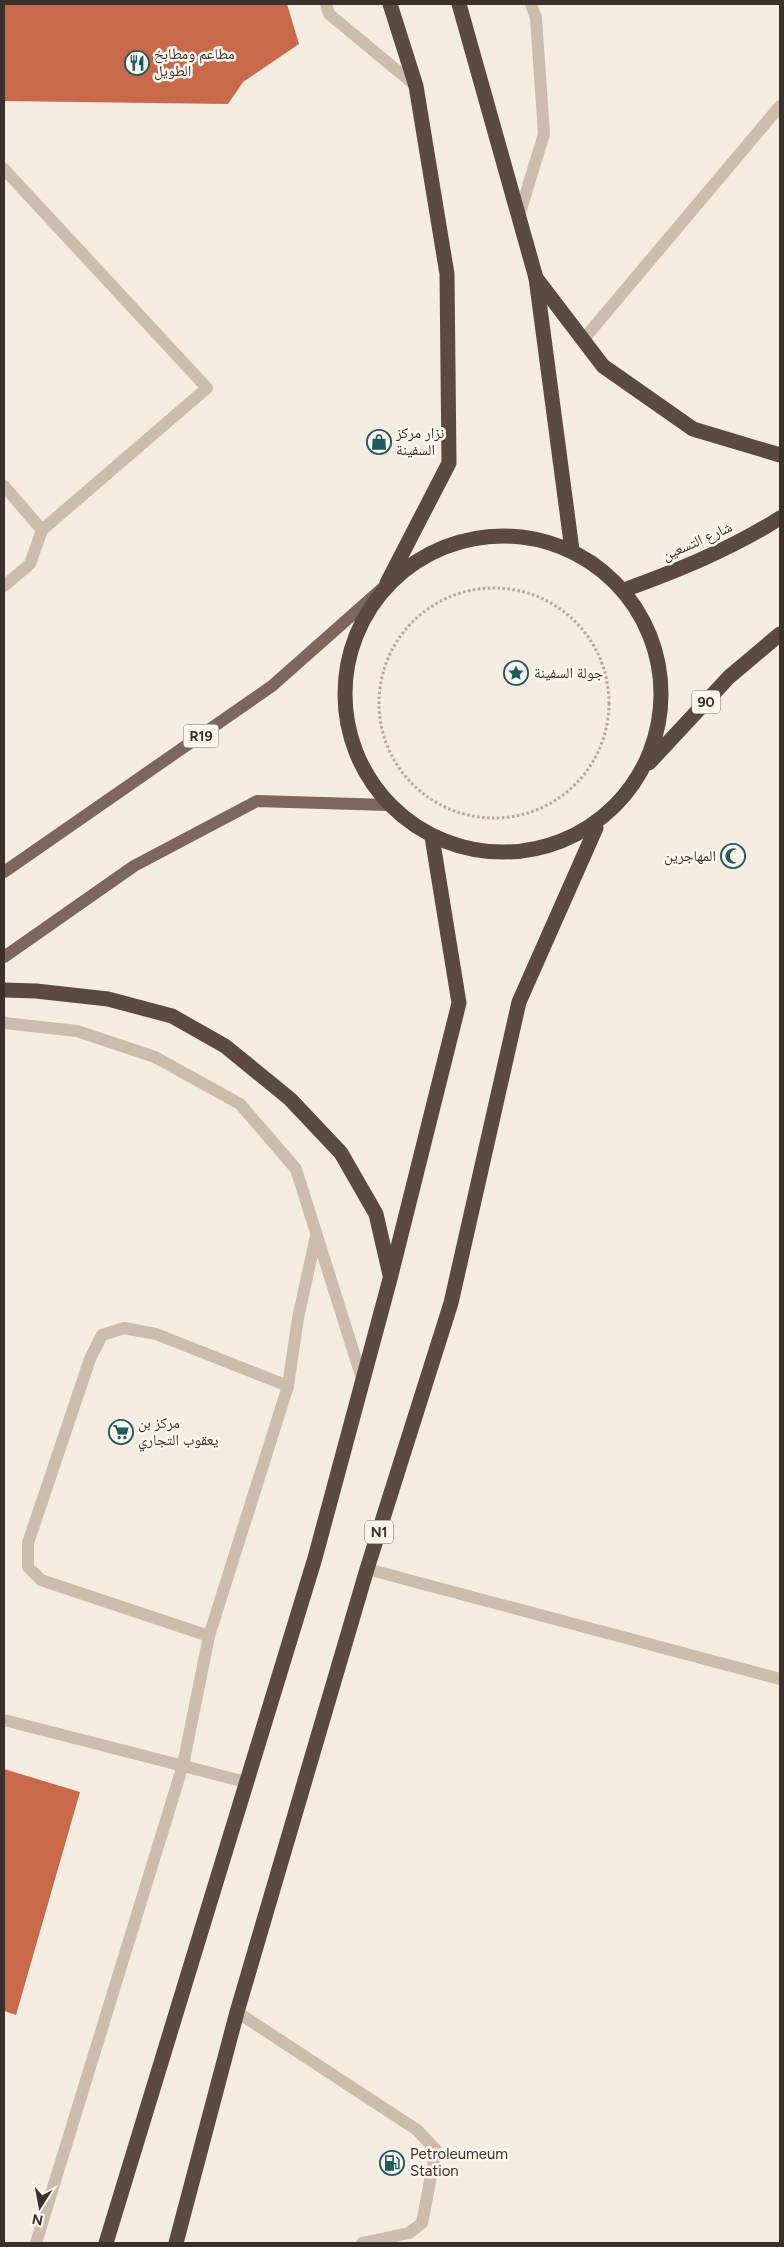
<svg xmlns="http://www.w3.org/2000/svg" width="784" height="2247" viewBox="0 0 784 2247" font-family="Figtree,'Noto Naskh Arabic',sans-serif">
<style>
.building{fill:#c8694b}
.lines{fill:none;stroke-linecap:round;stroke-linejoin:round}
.path{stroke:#b9a596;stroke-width:3;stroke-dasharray:2.5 2.5;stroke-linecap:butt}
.minor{stroke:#cdbbac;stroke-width:12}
.major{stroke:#7d675c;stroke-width:12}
.highway{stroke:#5c4a42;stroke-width:15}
.labels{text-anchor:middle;stroke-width:5;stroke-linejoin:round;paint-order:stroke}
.shield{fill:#fbf5ee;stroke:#756b66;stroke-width:1}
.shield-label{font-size:14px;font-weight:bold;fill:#3b302b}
.poi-label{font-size:15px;fill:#3b302b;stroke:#fbf5ee;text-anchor:start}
.street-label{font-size:15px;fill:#3b302b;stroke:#fbf5ee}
</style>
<rect width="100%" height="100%" fill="#f4ebe1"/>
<!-- building -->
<g class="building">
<path d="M4,4H287L299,44L243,82L228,104L4,101Z"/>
<path d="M4,1769L80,1792L16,2015L4,2011Z"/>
</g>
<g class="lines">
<!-- path -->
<circle class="path" cx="494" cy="703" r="115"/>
<!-- minor -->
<g class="minor">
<path d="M326,4L329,14L416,86"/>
<path d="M4,169L207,388L42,530L30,564L4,586"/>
<path d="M519,216L544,134L536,18L531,4"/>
<path d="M583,340L780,106"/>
<path d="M4,486L42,530"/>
<path d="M4,1023L77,1031L155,1057L240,1104L296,1169L363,1382"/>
<path d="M367,1569L780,1679"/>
<path d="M209,1636L41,1580L28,1567V1543L90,1359L102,1335L124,1328L156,1334L288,1386"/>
<path d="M4,1720L246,1782"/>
<path d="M237,2012L417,2130L436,2150L422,2223L409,2233L362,2243"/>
<path d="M36,2243L183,1765L209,1636L288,1386L298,1318L316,1236"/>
</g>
<!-- major -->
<g class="major">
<path d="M4,872L272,686L386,585"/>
<path d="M4,957L134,866L257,801L388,805"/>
</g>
<!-- highway -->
<g class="highway">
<path d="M459,4L536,278L572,550"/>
<path d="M536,278L603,366L693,429L780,455"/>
<circle cx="503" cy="694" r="158"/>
<path d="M387,583L449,463L447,274L416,86L390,4"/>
<path d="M624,590C679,570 731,549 780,518"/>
<path d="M649,763L729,677L780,634"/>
<path d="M4,990L36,991L108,999L172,1016L225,1046L290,1099L341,1153L376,1214L390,1275"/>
<path d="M106,2243L315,1558L390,1279L459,1003L432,837"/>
<path d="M176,2243L237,2012L367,1569L451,1303L519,1002L596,828"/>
</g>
</g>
<!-- icons -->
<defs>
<symbol id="restaurant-ring" viewBox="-11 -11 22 22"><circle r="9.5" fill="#fbf5ee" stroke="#1f5a5e" stroke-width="1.5"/><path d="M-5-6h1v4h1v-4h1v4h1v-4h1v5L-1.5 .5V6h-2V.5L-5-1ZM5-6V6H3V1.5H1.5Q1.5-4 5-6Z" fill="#1f5a5e"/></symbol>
<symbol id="shop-ring" viewBox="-11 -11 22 22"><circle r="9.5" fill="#fbf5ee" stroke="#1f5a5e" stroke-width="1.5"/><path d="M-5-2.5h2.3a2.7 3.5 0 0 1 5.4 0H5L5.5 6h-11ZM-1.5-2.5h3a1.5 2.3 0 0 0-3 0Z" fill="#1f5a5e"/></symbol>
<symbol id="sight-ring" viewBox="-11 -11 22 22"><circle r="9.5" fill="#fbf5ee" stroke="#1f5a5e" stroke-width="1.5"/><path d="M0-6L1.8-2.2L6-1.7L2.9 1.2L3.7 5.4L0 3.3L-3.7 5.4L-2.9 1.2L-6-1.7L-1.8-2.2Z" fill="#1f5a5e"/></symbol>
<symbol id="mosque-ring" viewBox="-11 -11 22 22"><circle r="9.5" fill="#fbf5ee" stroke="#1f5a5e" stroke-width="1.5"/><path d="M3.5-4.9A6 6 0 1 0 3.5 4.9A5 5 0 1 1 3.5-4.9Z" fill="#1f5a5e"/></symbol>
<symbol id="supermarket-ring" viewBox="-11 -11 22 22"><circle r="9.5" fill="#fbf5ee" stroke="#1f5a5e" stroke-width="1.5"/><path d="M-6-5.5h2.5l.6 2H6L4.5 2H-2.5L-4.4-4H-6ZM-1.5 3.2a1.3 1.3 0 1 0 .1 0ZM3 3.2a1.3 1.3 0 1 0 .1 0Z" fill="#1f5a5e"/></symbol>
<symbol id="fuel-ring" viewBox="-11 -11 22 22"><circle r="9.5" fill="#fbf5ee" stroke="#1f5a5e" stroke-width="1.5"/><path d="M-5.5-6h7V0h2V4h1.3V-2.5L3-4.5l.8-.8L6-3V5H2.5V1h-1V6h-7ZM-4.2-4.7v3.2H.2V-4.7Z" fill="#1f5a5e"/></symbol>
</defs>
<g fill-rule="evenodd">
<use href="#restaurant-ring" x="123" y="49" width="28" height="28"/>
<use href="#shop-ring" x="365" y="428" width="28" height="28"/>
<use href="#sight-ring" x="502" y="659" width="28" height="28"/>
<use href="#mosque-ring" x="719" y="842" width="28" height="28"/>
<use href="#supermarket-ring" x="107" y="1418" width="28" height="28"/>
<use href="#fuel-ring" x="378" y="2149" width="28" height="28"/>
</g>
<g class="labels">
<!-- shield labels -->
<g class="shield">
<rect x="692" y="690.5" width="28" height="23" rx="4"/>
<rect x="183.5" y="724.5" width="35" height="23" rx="4"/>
<rect x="365" y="1520.5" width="28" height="23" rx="4"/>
</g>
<g class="shield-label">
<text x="706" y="707">90</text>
<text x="201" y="741">R19</text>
<text x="379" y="1537">N1</text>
</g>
<!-- poi labels -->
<g class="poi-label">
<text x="154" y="59">مطاعم ومطابخ<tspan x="154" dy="17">الطويل</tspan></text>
<text x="396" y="438">نزار مركز<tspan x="396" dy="17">السفينة</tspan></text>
<text x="534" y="678">جولة السفينة</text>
<text x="716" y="861" text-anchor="end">المهاجرين</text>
<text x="138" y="1428">مركز بن<tspan x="138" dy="17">يعقوب التجاري</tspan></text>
<text x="410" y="2159">Petroleumeum<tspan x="410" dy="17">Station</tspan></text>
</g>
<!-- street labels -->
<g class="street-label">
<text transform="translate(697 541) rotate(-24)" y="5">شارع التسعين</text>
</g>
</g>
<!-- border -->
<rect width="784" height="2247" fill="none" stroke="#3b302b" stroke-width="10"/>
<!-- north arrow -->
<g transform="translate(40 2207) rotate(191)" stroke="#fbf5ee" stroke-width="4" paint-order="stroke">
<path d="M0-4L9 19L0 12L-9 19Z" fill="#3b302b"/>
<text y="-8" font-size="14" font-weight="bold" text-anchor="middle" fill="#3b302b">N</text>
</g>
</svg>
